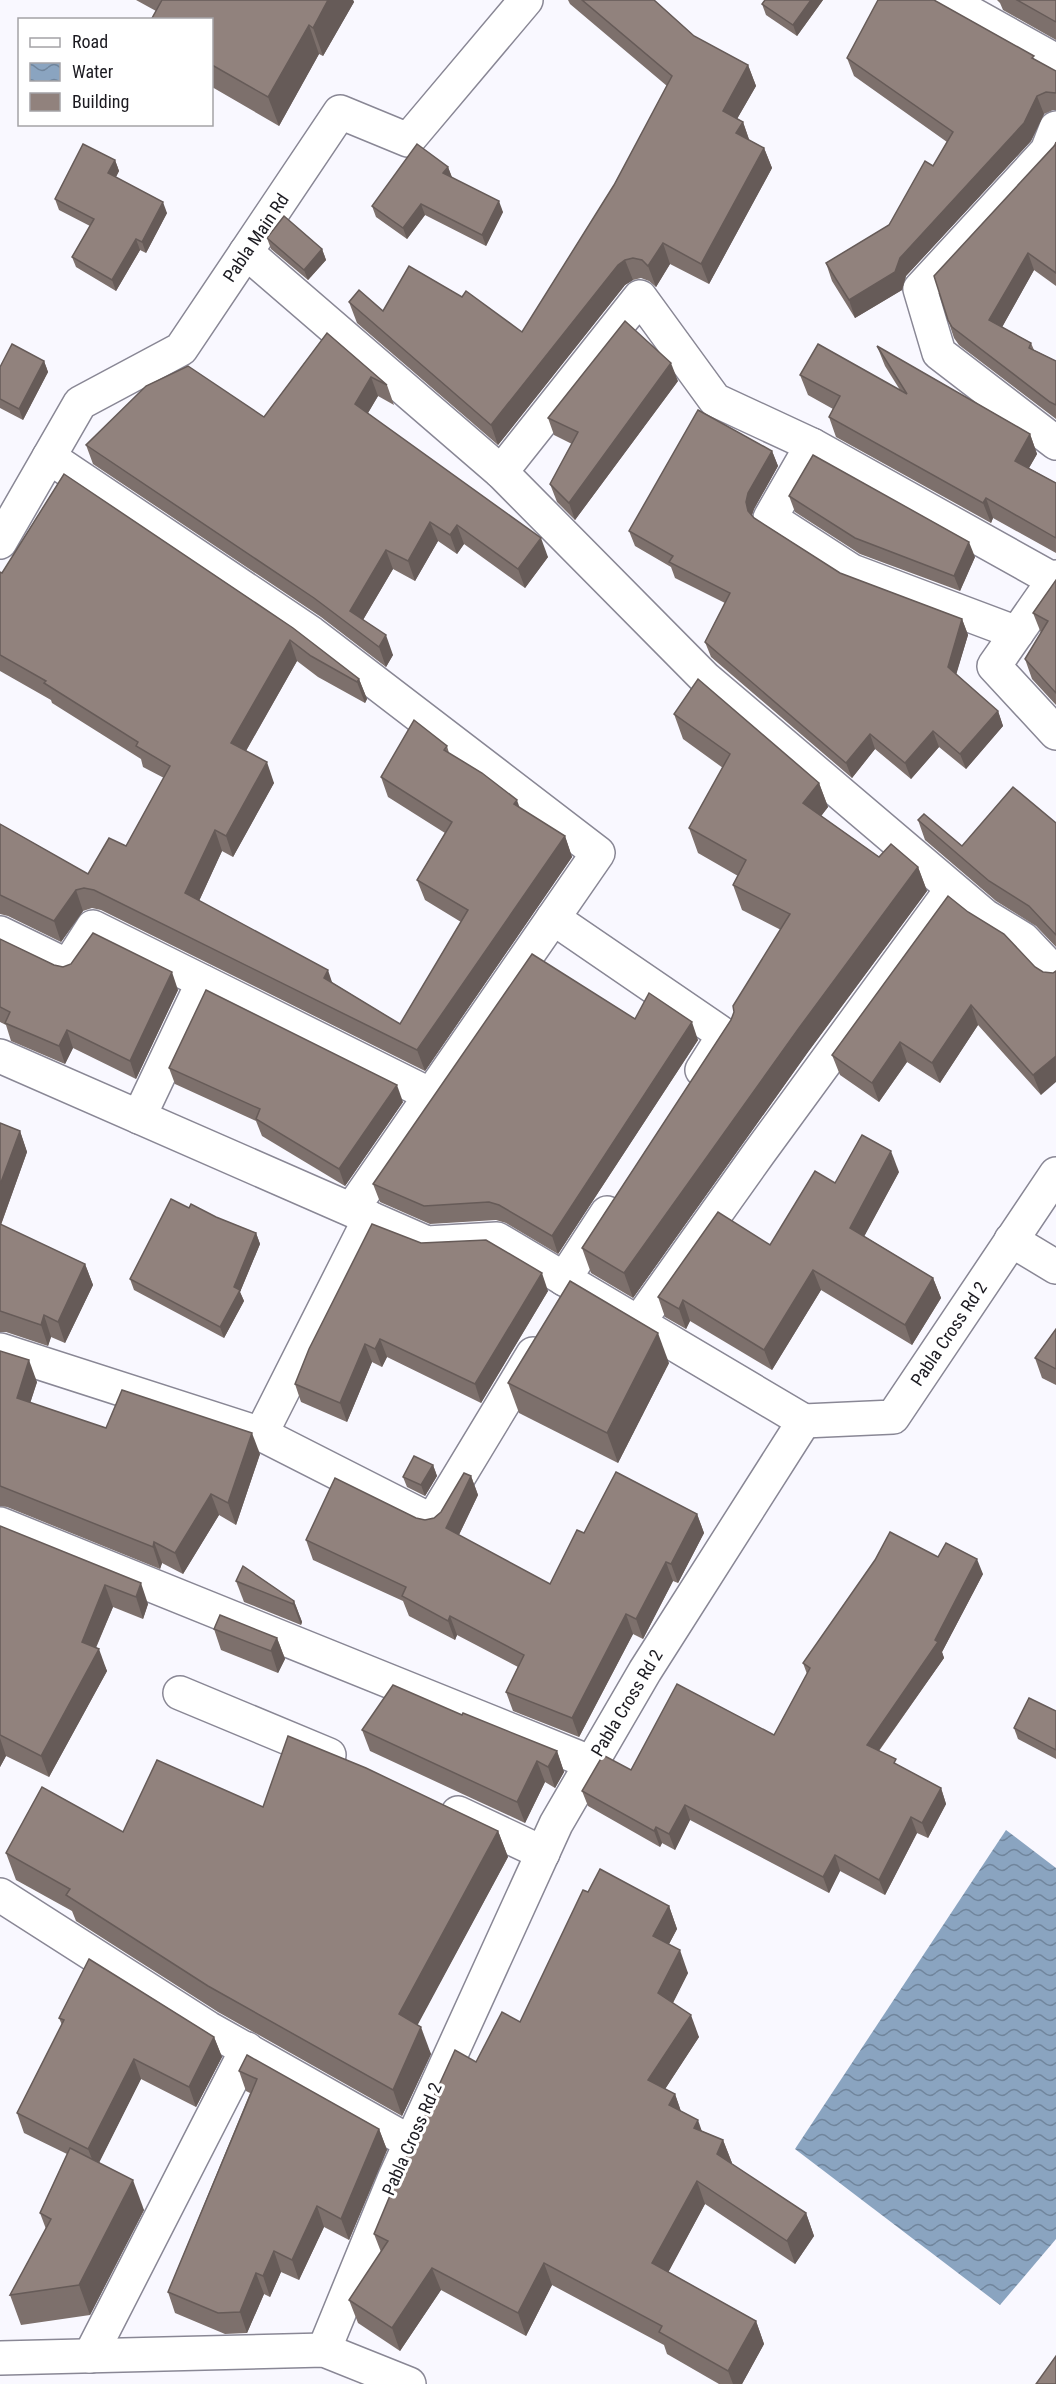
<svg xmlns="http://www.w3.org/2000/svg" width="1056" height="2384" viewBox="0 0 1056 2384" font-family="'Roboto Condensed',sans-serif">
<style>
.water{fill:url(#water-waves)}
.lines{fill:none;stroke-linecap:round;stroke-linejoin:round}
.street-casing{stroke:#898795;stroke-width:36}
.street{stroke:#fff;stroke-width:33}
.wall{fill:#7d706c}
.shaded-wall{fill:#665b58}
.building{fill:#91827d;stroke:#665b58;stroke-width:1.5}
.labels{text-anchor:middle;stroke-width:6;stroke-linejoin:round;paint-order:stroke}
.street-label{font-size:18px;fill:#1b1a20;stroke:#fff}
</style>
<defs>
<pattern id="water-waves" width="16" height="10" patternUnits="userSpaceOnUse" patternTransform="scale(1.5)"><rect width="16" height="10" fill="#8aa4c0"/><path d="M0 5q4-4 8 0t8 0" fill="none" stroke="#70859c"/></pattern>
</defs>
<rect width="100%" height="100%" fill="#f9f8ff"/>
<!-- water -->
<path class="water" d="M1006,1830L1056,1868V2239L1000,2305L795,2149Z"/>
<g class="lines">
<defs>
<g id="street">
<path d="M947,0L1056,61"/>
<path d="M1056,128L1047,151L920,289L939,353L1056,443"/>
<path d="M246,252L501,472L705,678L985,916L1023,939L1056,974"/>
<path d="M812,445L770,518L852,571L1017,633"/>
<path d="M49,457L311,633L598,853L352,1209"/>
<path d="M501,472L640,297L715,400L812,445L1054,580"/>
<path d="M0,542L80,403L181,349L340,112L408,140L526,0"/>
<path d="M1056,577L994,666L1056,733"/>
<path d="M553,918L724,1035L702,1070"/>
<path d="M0,933L68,966L93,927L431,1095"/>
<path d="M0,1056L427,1243L497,1239L804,1421"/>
<path d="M139,1117L203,982"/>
<path d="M1011,1240L1056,1267"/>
<path d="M564,1279L607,1213"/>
<path d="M638,1323L759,1153L952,889"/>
<path d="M0,1350L261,1434L432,1521L533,1354"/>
<path d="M804,1421L893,1417L1056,1174"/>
<path d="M261,1434L370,1218"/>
<path d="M0,1524L592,1763"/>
<path d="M180,1693L329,1755"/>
<path d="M458,1813L543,1853"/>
<path d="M0,1895L208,2028L410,2142"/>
<path d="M324,2350L395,2177L556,1824L645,1671L804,1421"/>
<path d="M90,2356L247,2049"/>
<path d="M0,2358L324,2350L409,2384"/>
</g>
</defs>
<!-- street casing -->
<use href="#street" class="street-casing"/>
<!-- street -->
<use href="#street" class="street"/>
</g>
<!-- wall -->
<g class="wall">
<path d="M136,0H353L354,2L323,56L319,54L279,126L212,87V20L156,11Z"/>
<path d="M568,0H654L694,36L748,65L756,86L737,119L743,122L749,140L764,148L772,168L709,284L670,264L656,287L649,281L641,278L633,280L625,285L498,445L357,323L349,302L383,311L522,332L614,185L667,86L570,4Z"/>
<path d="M765,0H823L797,36L766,15L762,4Z"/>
<path d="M997,0H1056V40L1003,10L1000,3Z"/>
<path d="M847,58L1035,60L1056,71V110H1053L1044,114L1031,141L906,276L902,290L855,318L832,281L826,263L889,225L933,166L947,142L854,76Z"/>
<path d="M1056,142V286L1034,270L1002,327L1031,343L1034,350L1056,361V419L959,345L954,338L948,320Z"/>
<path d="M115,160L119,171L116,177L167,213L146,253L140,250L116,291L76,267L72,257L90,226L59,210L55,199Z"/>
<path d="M448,167L452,177L503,212L486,246L425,215L407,239L376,217L372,206Z"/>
<path d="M267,238L322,249L326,260L308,280L271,249Z"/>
<path d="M327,333L387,385L394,405L378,396L368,413L548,557L525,588L464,544L457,554L438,541L415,581L393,569L363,620L393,655L386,667L321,617L93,464L86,445L264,417Z"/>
<path d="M877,346L1030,434L1037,454L1029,468L1056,483V553L993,518L991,523L836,437L829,417L833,409L808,395L800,375L900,390L885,366Z"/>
<path d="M44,361L48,372L23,420L0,408V367Z"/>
<path d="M678,381L575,520L557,502L550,484L572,444L554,435L548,418Z"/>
<path d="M772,451L778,466L754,509L752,516L754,518L840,573L962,619L968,635L956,674L998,711L1003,726L966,769L939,747L911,779L875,749L852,778L711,657L705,642L725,603L675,578L671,567L635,546L629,531Z"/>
<path d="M64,474L359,679L367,699L365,703L318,677L297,661L246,751L274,783L233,857L222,851L199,901L400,1024L461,922L425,900L417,880L445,833L388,797L381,777L447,746L449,753L520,808L565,836L572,857L425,1071L101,910L92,908L83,911L61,942L8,916L0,914V824L88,874L126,846L164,778L143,767L141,759L52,703L51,700L0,671V572L2,573Z"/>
<path d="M789,496L975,557L960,591L860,554L795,512Z"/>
<path d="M1056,580V705L1032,679L1025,659L1041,633L1033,613Z"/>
<path d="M674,714L819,783L828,807L821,816L879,857L918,867L927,891L808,1052L633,1298L591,1273L582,1248L731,1020L781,930L742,910L733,885L738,876L698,853L689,828L723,768L683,739Z"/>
<path d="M918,820L962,846L1056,823V947L1036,926L996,901L925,840Z"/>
<path d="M0,939L54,965L178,990L136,1079L73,1048L65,1064L11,1041L6,1025L0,1022Z"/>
<path d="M1035,967L1043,972L1053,973L1041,1095L978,1025L940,1083L907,1062L879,1102L840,1075L832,1055Z"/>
<path d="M635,1019L698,1040L558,1254L506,1223L496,1220L430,1224L380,1202L373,1184Z"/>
<path d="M169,1068L403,1102L345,1186L262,1136L256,1121L175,1084Z"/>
<path d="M0,1123L20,1131L27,1152L1,1225L85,1264L93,1285L65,1343L51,1337L48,1346L6,1332H0Z"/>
<path d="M899,1172L864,1236L933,1278L941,1298L912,1345L821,1290L772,1370L690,1321L686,1329L665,1317L658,1297L770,1245L835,1183Z"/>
<path d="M189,1208L256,1233L260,1244L240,1292L244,1301L224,1338L134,1290L130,1279Z"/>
<path d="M421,1243L548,1291L481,1403L387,1357L382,1367L372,1362L347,1422L301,1402L295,1384Z"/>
<path d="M1056,1329V1385L1042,1378L1035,1358Z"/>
<path d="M0,1351L37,1382L30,1403L106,1428L260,1454L236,1525L219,1515L183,1574L162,1563L160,1569L7,1507L0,1506Z"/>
<path d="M669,1363L618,1463L519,1413L508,1383Z"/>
<path d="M433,1465L437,1476L425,1496L407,1487L403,1477Z"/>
<path d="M471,1476L478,1495L459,1535L550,1584L584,1533L697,1514L704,1533L678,1583L673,1581L643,1639L633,1634L579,1737L513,1711L506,1692L518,1667L457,1635L455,1640L409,1616L403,1601L313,1560L306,1540L416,1518L425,1520L434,1518L441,1512Z"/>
<path d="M0,1526L148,1604L143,1619L113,1607L96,1648L107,1671L49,1777L6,1756L0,1767Z"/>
<path d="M938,1557L983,1574L942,1652L944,1658L879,1751L898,1765L941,1788L946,1804L928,1838L917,1833L885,1895L840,1871L829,1893L690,1820L675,1850L662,1843L660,1847L588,1806L582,1791L631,1770L774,1735L807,1674L803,1663Z"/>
<path d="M236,1581L294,1601L302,1622L301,1625L244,1602Z"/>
<path d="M214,1629L277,1638L285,1659L278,1673L221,1650Z"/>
<path d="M1056,1711V1759L1018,1739L1014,1728Z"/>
<path d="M462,1715L557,1751L564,1772L555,1788L545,1782L525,1823L370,1751L362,1730Z"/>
<path d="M263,1807L498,1831L508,1857L417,2025L431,2054L402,2116L218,2012L76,1921L72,1911L16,1880L6,1853Z"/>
<path d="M588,1892L669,1906L677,1929L669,1944L688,1973L673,2003L699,2037L665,2089L675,2094L681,2112L702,2131L723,2140L732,2163L731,2164L806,2213L814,2236L795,2264L705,2204L668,2272L756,2321L764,2344L742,2384H719L667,2354L664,2345L552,2285L526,2336L441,2290L400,2351L358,2323L349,2300L381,2252L374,2234L476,2062L520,2022Z"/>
<path d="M59,2018L214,2037L222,2057L196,2107L141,2079L99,2162L144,2210L90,2315L21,2325L10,2295L46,2229L40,2213L67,2154L24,2133L17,2113L62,2025Z"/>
<path d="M239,2071L379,2129L387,2150L349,2240L324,2227L299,2280L281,2272L270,2297L264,2294L247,2333L225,2334L175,2313L168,2292L250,2093L246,2091Z"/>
</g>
<!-- shaded-wall -->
<g class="shaded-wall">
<path d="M328,0H353L354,2L323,56L313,28Z"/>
<path d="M811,0H823L797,36L793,25Z"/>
<path d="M309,25L319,54L279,126L268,97Z"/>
<path d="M748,65L756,86L730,131L723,111Z"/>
<path d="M1037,96L1044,114L1031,141L906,276L902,290L855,318L849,300L900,258Z"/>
<path d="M743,122L750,142L736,133Z"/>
<path d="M764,148L772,168L709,284L701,264Z"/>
<path d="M115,160L119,171L112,184L108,173Z"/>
<path d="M448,167L452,178L443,173Z"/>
<path d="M499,201L503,212L486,246L482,235Z"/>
<path d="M163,202L167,213L146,253L142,242Z"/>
<path d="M421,204L425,215L407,239L403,228Z"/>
<path d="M136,239L140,250L116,291L112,280Z"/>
<path d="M663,243L670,264L656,287L648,266Z"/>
<path d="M322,249L326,260L308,280L304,270Z"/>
<path d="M1028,253L1034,270L996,338L989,320Z"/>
<path d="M625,260L633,280L625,285L498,445L491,425L618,265Z"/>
<path d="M44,361L48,372L23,420L19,409Z"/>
<path d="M671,363L678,381L575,520L569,503Z"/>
<path d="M371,377L378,396L362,423L355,404Z"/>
<path d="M1030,434L1037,454L1022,480L1015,461Z"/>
<path d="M772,451L778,466L754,509L751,517L748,511L746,502L748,493Z"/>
<path d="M986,498L993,518L991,523L983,503Z"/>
<path d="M430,522L438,541L415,581L408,561Z"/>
<path d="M457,525L464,544L457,554L450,535Z"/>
<path d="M541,538L548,557L525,588L518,569Z"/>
<path d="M969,542L975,557L960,591L954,576Z"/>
<path d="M386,550L393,569L357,630L350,611Z"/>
<path d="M962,619L968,635L954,682L948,667Z"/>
<path d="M386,635L393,655L386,667L379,647Z"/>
<path d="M290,640L297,661L239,763L231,743Z"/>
<path d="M359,679L367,699L365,703L357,682Z"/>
<path d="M998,711L1003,726L966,769L960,754Z"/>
<path d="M933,731L939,747L911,779L905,763Z"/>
<path d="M870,734L875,749L852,778L846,763Z"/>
<path d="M267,762L274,783L233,857L226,836Z"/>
<path d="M819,783L828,807L812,828L803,803Z"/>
<path d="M517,800L524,820L514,804Z"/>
<path d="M215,830L222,851L193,914L185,893Z"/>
<path d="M565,836L572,857L425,1071L417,1050Z"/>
<path d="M918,867L927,891L808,1052L633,1298L624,1273L799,1028Z"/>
<path d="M76,890L83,911L61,942L54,921Z"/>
<path d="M328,970L335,991L324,978Z"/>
<path d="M172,972L178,990L136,1079L130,1061Z"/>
<path d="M971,1005L978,1025L940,1083L932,1063Z"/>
<path d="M692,1022L698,1040L558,1254L552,1236Z"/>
<path d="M67,1030L73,1048L65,1064L59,1046Z"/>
<path d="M900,1042L907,1062L879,1102L872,1083Z"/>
<path d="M1056,1056V1082L1041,1095L1033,1075Z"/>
<path d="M397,1085L403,1102L345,1186L339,1169Z"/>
<path d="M20,1131L27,1152L0,1227V1185Z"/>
<path d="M891,1151L899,1172L858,1248L850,1228Z"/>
<path d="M256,1233L260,1244L240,1292L244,1301L224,1338L220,1327L234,1287Z"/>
<path d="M85,1264L93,1285L65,1343L58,1322Z"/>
<path d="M813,1270L821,1290L772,1370L764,1350Z"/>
<path d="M542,1273L548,1291L481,1403L475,1384Z"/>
<path d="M933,1278L941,1298L912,1345L905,1325Z"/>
<path d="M683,1300L690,1321L686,1329L679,1309Z"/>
<path d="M44,1315L51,1337L48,1346L41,1325Z"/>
<path d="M658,1333L669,1363L618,1463L607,1433Z"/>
<path d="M380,1339L387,1357L382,1367L375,1349Z"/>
<path d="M365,1344L372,1362L347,1422L340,1403Z"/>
<path d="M29,1360L37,1382L25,1419L17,1398Z"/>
<path d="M252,1433L260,1454L236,1525L228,1503Z"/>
<path d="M433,1465L437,1476L425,1496L421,1485Z"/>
<path d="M471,1476L478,1495L453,1547L446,1528Z"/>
<path d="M211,1494L219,1515L183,1574L175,1553Z"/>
<path d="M697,1514L704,1533L678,1583L671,1564Z"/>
<path d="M154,1542L162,1563L160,1569L153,1547Z"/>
<path d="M977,1559L983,1574L942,1652L944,1658L872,1760L867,1745L935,1640Z"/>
<path d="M666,1562L673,1581L643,1639L636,1619Z"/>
<path d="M141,1583L148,1604L143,1619L136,1597Z"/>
<path d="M105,1585L113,1607L89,1663L82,1642Z"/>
<path d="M294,1601L302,1622L301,1625L293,1604Z"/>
<path d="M626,1614L633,1634L579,1737L572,1718Z"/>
<path d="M450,1616L457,1635L455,1640L448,1621Z"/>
<path d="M277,1638L285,1659L278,1673L271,1651Z"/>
<path d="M99,1649L107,1671L49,1777L41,1756Z"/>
<path d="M0,1738L6,1756L0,1767Z"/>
<path d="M557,1751L564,1772L555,1788L548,1767Z"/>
<path d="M537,1761L545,1782L525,1823L517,1802Z"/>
<path d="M941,1788L946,1804L928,1838L922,1823Z"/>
<path d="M685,1805L690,1820L675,1850L669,1834Z"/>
<path d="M911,1817L917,1833L885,1895L879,1880Z"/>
<path d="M656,1827L662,1843L660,1847L654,1831Z"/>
<path d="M498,1831L508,1857L409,2041L399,2014Z"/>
<path d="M835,1855L840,1871L829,1893L823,1877Z"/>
<path d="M669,1906L677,1929L661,1959L653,1936Z"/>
<path d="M680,1950L688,1973L666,2016L658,1993Z"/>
<path d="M691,2015L699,2037L656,2103L648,2080Z"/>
<path d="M421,2027L431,2054L402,2116L393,2090Z"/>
<path d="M214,2037L222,2057L196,2107L189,2087Z"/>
<path d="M134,2059L141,2079L96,2169L88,2149Z"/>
<path d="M675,2094L683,2117L669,2105Z"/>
<path d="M698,2120L706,2143L694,2128Z"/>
<path d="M379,2129L387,2150L349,2240L341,2219Z"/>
<path d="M723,2140L732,2163L725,2177L717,2154Z"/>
<path d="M133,2180L144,2210L90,2315L79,2285Z"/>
<path d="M697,2181L705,2204L661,2286L652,2263Z"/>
<path d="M317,2206L324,2227L299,2280L292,2260Z"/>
<path d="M806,2213L814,2236L795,2264L787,2241Z"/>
<path d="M274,2251L281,2272L270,2297L263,2276Z"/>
<path d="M544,2263L552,2285L526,2336L518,2313Z"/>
<path d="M432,2268L441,2290L400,2351L392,2328Z"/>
<path d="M256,2273L264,2294L247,2333L240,2312Z"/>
<path d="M756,2321L764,2344L742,2384H733L728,2371Z"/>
</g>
<!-- building -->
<g class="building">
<path d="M162,0H328L313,28L309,25L268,97L212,65V20H151Z"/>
<path d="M582,0H654L694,36L748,65L723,111L743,122L736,133L764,148L701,264L663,243L648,266L642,260L633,258L625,260L618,265L491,425L349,302L359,290L383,311L409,266L462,297L466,291L522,332L614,185L672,76Z"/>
<path d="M765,0H811L793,25L762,4Z"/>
<path d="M878,0H934L1034,56L1032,58L1056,71V93L1046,92L1037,96L1024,123L900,258L895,272L849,300L826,263L889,225L925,161L933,166L953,132L847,58Z"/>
<path d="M1017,0H1056V22Z"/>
<path d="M1056,142V273L1028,253L989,320L1031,343L1029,348L1056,361V405L1050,402L952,327L948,320L934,276L1055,145Z"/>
<path d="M83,144L115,160L108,173L163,202L142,242L136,239L112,280L72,257L94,219L55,199Z"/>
<path d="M417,144L448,167L443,173L499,201L482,235L421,204L403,228L372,206Z"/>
<path d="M284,216L322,249L304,270L267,238Z"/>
<path d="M625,321L671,363L569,503L550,484L578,432L548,418Z"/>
<path d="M327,333L387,385L371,377L355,404L541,538L518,569L457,525L450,535L430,522L408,561L386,550L350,611L386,635L379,647L314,598L86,445L146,386L188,366L264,417Z"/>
<path d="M12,344L44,361L19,409L0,399V367Z"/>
<path d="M818,344L907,394L877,346L1030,434L1015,461L1056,483V538L986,498L983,503L829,417L840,396L800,375Z"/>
<path d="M698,410L772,451L748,493L746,502L748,511L754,518L840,573L962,619L948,667L998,711L960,754L933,731L905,763L870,734L846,763L705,642L730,593L669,562L673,556L629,531Z"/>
<path d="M813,455L969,542L954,576L855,538L789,496Z"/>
<path d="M64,474L293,628L359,679L357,682L311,656L290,640L231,743L267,762L226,836L215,830L185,893L328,970L324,978L400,1024L468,910L417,880L452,822L381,777L414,720L447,746L444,750L482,773L517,800L514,804L565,836L417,1050L94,890L84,888L76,890L54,921L0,895V824L88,874L109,838L126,846L170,766L136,746L138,742L44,683L46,681L0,655V572L2,573Z"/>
<path d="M1056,580V693L1025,659L1048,621L1033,613Z"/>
<path d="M698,679L819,783L803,803L879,857L891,844L918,867L799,1028L624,1273L582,1248L731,1020L734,1012L733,1006L790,914L733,885L746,860L689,828L730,754L674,714Z"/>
<path d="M1013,787L1056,823V935L1029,906L989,881L918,820L924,814L962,846Z"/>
<path d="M948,896L968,912L1004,934L1035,967L1043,972L1053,973L1056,971V1056L1033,1075L971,1005L932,1063L900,1042L872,1083L832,1055Z"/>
<path d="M93,933L172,972L130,1061L67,1030L59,1046L5,1023L10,1012L0,1007V939L54,965L63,967L71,964Z"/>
<path d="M532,954L635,1019L649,993L692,1022L552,1236L499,1205L489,1202L424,1206L373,1184Z"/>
<path d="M206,990L397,1085L339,1169L256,1119L260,1109L169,1068Z"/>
<path d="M0,1123L20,1131L0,1185Z"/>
<path d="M862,1135L891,1151L850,1228L933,1278L905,1325L813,1270L764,1350L683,1300L679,1309L658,1297L718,1212L770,1245L815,1171L835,1183Z"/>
<path d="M171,1199L189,1208L191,1204L216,1217L256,1233L234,1287L240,1290L220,1327L130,1279Z"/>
<path d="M0,1224L85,1264L58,1322L44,1315L41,1325L0,1311Z"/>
<path d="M372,1224L421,1243L486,1240L542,1273L475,1384L380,1339L375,1349L365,1344L340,1403L295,1384L309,1349Z"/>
<path d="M570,1281L658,1333L607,1433L508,1383Z"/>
<path d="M1056,1329V1369L1035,1358Z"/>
<path d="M0,1351L29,1360L17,1398L106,1428L122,1390L252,1433L228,1503L211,1494L175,1553L154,1542L153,1547L0,1486Z"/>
<path d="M414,1456L433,1465L421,1485L403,1477Z"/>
<path d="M616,1472L697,1514L671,1564L666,1562L636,1619L626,1614L572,1718L506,1692L524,1655L450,1616L448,1621L402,1596L406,1587L306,1540L335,1478L416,1518L425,1520L434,1518L441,1512L464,1473L471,1476L446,1528L550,1584L577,1530L584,1533Z"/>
<path d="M0,1526L141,1583L136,1597L105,1585L82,1642L99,1649L41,1756L0,1735Z"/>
<path d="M890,1532L938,1557L946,1543L977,1559L935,1640L938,1642L867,1745L896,1759L894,1763L941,1788L922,1823L911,1817L879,1880L835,1855L823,1877L685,1805L669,1834L656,1827L654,1831L582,1791L603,1755L631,1770L677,1684L774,1735L810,1668L803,1663L875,1560Z"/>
<path d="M243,1566L294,1601L293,1604L236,1581Z"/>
<path d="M220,1615L277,1638L271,1651L214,1629Z"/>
<path d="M393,1685L462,1715L463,1713L557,1751L548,1767L537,1761L517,1802L362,1730Z"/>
<path d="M1029,1698L1056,1711V1750L1014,1728Z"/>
<path d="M288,1736L366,1768L498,1831L399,2014L421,2027L393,2090L208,1986L66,1895L70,1889L6,1853L42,1787L123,1832L157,1760L263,1807Z"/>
<path d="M600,1869L669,1906L653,1936L680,1950L658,1993L691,2015L648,2080L675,2094L669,2105L698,2120L694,2128L723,2140L717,2154L806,2213L787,2241L697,2181L652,2263L756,2321L728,2371L659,2332L662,2326L544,2263L518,2313L432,2268L392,2328L349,2300L388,2241L374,2234L404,2162L455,2050L476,2062L502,2012L520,2022L583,1890L588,1892Z"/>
<path d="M89,1959L214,2037L189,2087L134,2059L88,2149L17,2113L64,2020L59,2018Z"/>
<path d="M247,2055L379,2129L341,2219L317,2206L292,2260L274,2251L263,2276L256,2273L240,2312L218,2313L168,2292L257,2079L239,2071Z"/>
<path d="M70,2148L133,2180L79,2285L10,2295L51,2219L40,2213Z"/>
<path d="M1056,2356V2384H1036Z"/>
</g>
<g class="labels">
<!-- street labels -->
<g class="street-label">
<text transform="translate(256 238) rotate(-56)" y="6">Pabla Main Rd</text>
<text transform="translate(949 1334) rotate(-56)" y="6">Pabla Cross Rd 2</text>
<text transform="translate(627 1703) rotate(-59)" y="6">Pabla Cross Rd 2</text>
<text transform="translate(412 2139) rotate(-66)" y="6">Pabla Cross Rd 2</text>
</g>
</g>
<!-- legend -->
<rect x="18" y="18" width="195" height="108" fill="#ffffff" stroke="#a4a3a6" stroke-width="1.5"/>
<rect x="30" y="38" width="30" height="9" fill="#ffffff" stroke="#a4a3a6" stroke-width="1.5"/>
<text x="72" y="48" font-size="18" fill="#1b1a20">Road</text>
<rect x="30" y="63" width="30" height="18" fill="url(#water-waves)" stroke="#a4a3a6" stroke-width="1.5"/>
<text x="72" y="78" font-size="18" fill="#1b1a20">Water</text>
<rect x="30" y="93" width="30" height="18" fill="#91827d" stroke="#a4a3a6" stroke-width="1.5"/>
<text x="72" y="108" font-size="18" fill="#1b1a20">Building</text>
</svg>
